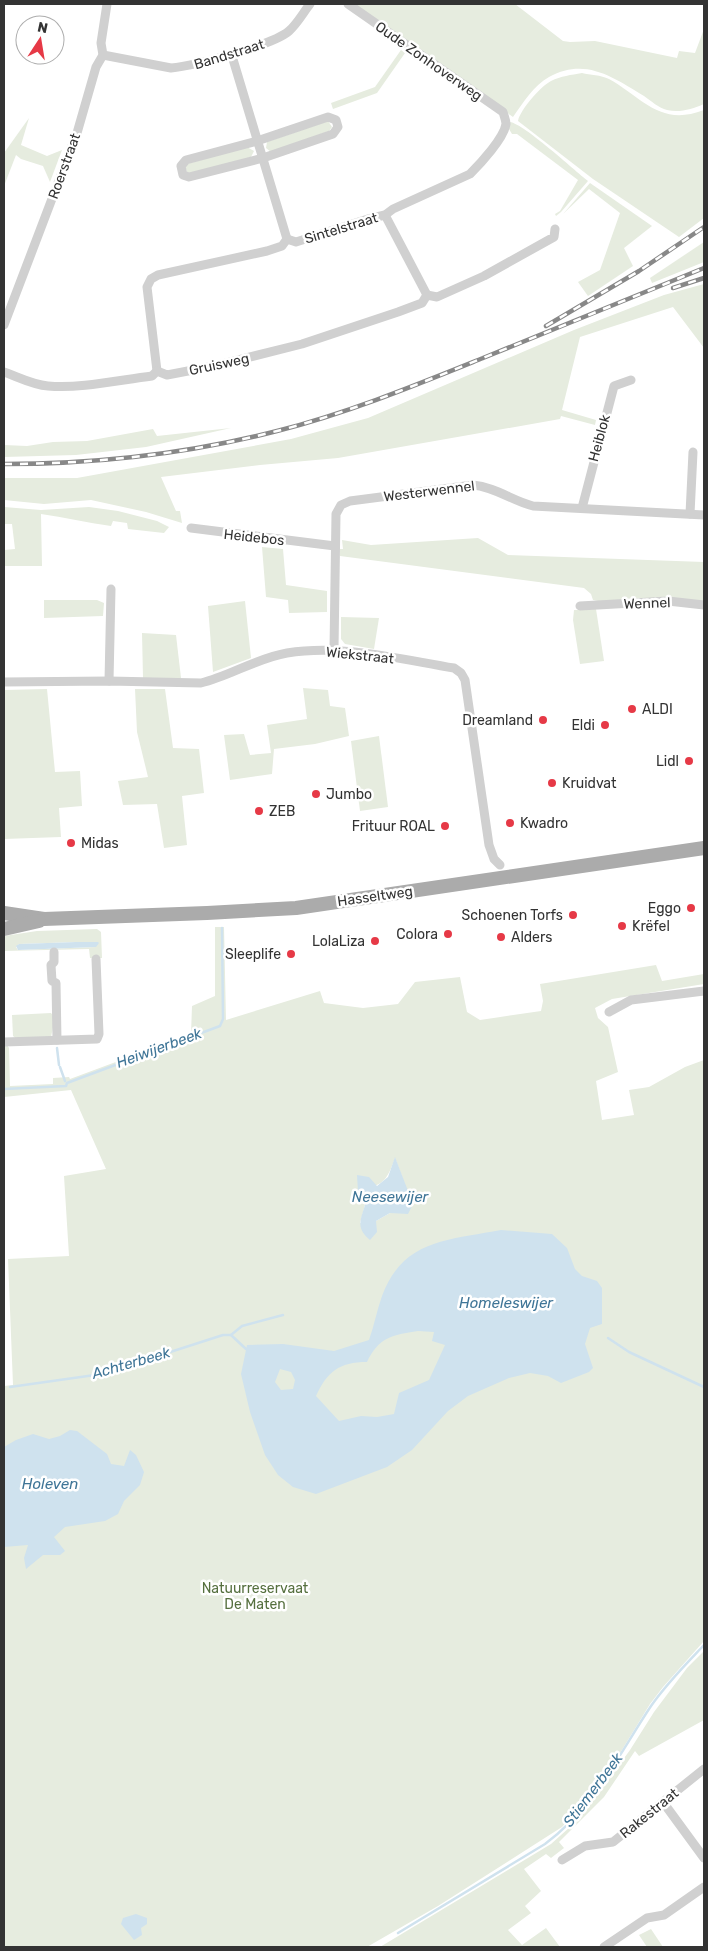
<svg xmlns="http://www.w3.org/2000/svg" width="708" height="1951" viewBox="0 0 708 1951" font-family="Rubik,sans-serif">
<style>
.green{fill:#e6ecdf;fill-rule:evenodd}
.water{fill:#cfe2ee;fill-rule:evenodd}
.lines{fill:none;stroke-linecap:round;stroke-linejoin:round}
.stream{stroke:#cfe2ee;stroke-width:2.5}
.street{stroke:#d0d0d0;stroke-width:9}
.primary{stroke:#ababab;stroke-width:14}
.rail-casing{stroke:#888;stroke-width:4.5}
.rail{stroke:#fff;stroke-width:2.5;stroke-dasharray:8;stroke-linecap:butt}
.poi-dot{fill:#e63946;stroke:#fff;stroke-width:2}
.labels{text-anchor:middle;stroke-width:5;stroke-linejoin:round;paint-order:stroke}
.street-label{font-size:14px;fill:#333;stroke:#fff}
.poi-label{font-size:14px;fill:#333;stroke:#fff;text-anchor:end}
.park-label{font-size:14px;fill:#56703f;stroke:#fff}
.water-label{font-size:15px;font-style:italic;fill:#3f7597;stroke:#fff}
</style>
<rect width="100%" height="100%" fill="#fff"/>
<!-- green -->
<g class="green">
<path d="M354,4H515L563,41L570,42L595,41L677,58L679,51L695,53L704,29V104C692,109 680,113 667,110C659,108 651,101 644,96C613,77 585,57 549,77C534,85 523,103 513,117Z"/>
<path d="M401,50L405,53L377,93L333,109L331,103L375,87Z"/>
<path d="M582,73C590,75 601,75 609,79C643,98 660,127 704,110V218L679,237L593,179L518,121C520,110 541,86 551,81C561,76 571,75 582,73Z"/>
<path d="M29,118L21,145L47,156L62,150L50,182L43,166L21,159L16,155L4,186V153Z"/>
<path d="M328,121L332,127L329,131L271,152L266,148L267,142Z"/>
<path d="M510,122C524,124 574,170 588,181L561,212L556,216L555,214L560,211L578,180L517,134H512L509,129Z"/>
<path d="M247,147L254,151L251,157L193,174L187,172L185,166L187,164Z"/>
<path d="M590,183L652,226L624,248L633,266L588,296L578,282L600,270L620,213L589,189L563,214Z"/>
<path d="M704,242V262L652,283L650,278Z"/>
<path d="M704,284V348L673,307L580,337L562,410L596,420L595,425L561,416L560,419L338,458L260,465L161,477L176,511H180L182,523L146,512L91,500L44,504L4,500V478H77L291,439L368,418L574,330L664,295Z"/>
<path d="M231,428L146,447L76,455L4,457V445L27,446L53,442L87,441L153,429L157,436Z"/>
<path d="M4,507L41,510L89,507L118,511L157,521L169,527L164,533L128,529L127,523L113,521L111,526C87,523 64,517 41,514L42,566H4V550L15,549L12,524H4Z"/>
<path d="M478,538L508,555L704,562V602L598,601L593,600L591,594L584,588L340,556V549H343L342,540L371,545Z"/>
<path d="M262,547L283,549L286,585L327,591V612L289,613L288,600L266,597Z"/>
<path d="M44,600H97L104,603L103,616L44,618Z"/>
<path d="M245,601L251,658L213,672L208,606Z"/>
<path d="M596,609L604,661L580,664L573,620L574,610Z"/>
<path d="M341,617L379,618L374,649L345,644L341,639Z"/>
<path d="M142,633L176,635L181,678H143Z"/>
<path d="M303,688L328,690L330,706L345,708L349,736L315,744L274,749L272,774L230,780L224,735L244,734L250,755L271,753L267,725L307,719Z"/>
<path d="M47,689L55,772L80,771L82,806L59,808L61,837L4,839V690Z"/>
<path d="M135,689H165L173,748L199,749L204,793L182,796L187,845L164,848L157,804L123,805L118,781L148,777L137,732Z"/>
<path d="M379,736L388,807L360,811L351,741Z"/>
<path d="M215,927H224L226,1020L320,991L324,1003L363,1008L398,1004L415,982L460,977L467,1012L480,1020L541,1011L543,1001L540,984L656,965L662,981L704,974V984L612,999L595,1008L598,1018L608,1027L618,1072L596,1081L602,1120L634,1115L629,1090L649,1087L685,1067L704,1060V1641L663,1687L650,1704L609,1771L590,1797L562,1827L438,1906L367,1947H4V1386L13,1385L8,1259L69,1256L64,1176L106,1169L71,1090L4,1097V1045H7L9,1048L10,1086L53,1084V1078L69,1077L70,1079L191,1034L192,1006L215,996ZM395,1158L403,1179L390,1213L376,1221L360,1223L365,1205L358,1192C383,1184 386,1183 395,1158Z"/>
<path d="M97,929L101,932L102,958H90L89,949L4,951V936L37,931ZM76,942L96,947L18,950L16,947L19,944Z"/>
<path d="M51,1013L55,1018L51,1037L17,1039L13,1036L12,1015Z"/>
<path d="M704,1651V1720L639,1756L635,1751L604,1797L559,1842L564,1848L551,1858L546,1854L524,1869L541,1891L525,1906L531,1913L508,1930L522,1945L546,1928L560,1947H380L551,1844L570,1827L600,1791L630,1750L654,1712L687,1668Z"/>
<path d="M651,1929L663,1947H647L639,1935Z"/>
</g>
<!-- water -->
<g class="water">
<path d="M76,942H98L99,943L96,947L18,950L16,946L19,944Z"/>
<path d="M395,1157L413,1204L408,1214L390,1213L376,1221L377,1232L370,1240C356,1228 360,1221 365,1205L358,1192L357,1175L369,1177L377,1186L388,1177Z"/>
<path d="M501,1230L552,1234L567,1248L575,1269L582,1276L597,1281L602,1288V1324L590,1328L585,1344L593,1368L589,1372L561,1383L548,1376L530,1373L509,1378L468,1396L448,1411L412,1450L387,1467L316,1494L293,1487L278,1475L265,1455L250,1412L241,1374L247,1345L283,1344L334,1351L369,1340C374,1326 377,1310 382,1296C403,1239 449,1240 501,1230ZM418,1331L434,1332L432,1341L445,1345L429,1380L399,1393L394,1414L377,1417L361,1416L339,1421L316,1396C327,1372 339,1362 367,1362C379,1337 392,1335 418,1331ZM280,1369L291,1372L295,1380L293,1389L281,1390L275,1382Z"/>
<path d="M70,1430L77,1431L107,1454L111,1464L124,1466L130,1450L136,1455L144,1472L140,1485L124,1501L118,1514L105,1521L65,1527L54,1537L65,1551L60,1555H43L26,1569L24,1558L28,1545L4,1547V1447L16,1440L33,1434L49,1439L60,1436Z"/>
<path d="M136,1914L147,1918V1924L141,1928L142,1935L134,1940L121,1924L123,1918Z"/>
</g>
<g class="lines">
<!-- stream -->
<g class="stream">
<path d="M57,1048L59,1065"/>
<path d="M60,1067L65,1081"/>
<path d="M4,1089L66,1086L67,1083L220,1026L223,1019L222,928"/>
<path d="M231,1335L242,1326L283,1315"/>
<path d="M608,1338L629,1352L704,1387"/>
<path d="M10,1387L102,1374L223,1335H231L246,1349"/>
<path d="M398,1933L545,1844C593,1809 619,1754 651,1706C666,1684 686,1664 704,1645"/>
</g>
<!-- street -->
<g class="street">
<path d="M103,55L171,68C194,66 273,45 289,31C297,24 303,13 310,4"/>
<path d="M232,56L287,239"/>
<path d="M328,117L336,120L338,127L333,134L263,158L189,177L183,175L181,166L186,160L257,141Z"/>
<path d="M385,215L427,295"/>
<path d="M4,325L77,133L96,67L103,55L101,43L107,4"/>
<path d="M157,371L147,287L151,279L158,275L267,251L282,246L287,239L296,242L368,219L385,215L393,209L470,174C481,163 504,138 506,124C506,120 504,116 503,112L348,4"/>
<path d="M4,372C18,377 33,385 48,386C80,389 119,380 152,376L157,371L167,375L214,366L302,344L398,312L422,303L427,295L437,297L484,276L554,237L555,229"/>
<path d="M582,508L614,386L631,380"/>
<path d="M690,514L693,452"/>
<path d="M191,528L335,546"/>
<path d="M580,606L668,601L704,605"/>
<path d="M334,649L336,514L341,505L350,501L473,485C495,487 513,501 533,506L704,515"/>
<path d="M109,681L111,589"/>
<path d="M4,682L109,681L201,683C230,676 257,658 287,653C342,644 399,659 454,668L461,673L465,680L489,845L494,859L500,865"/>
<path d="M54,952V962L51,965L52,981L56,983L57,1040"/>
<path d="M609,1012L631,1000L704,991"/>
<path d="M4,1042L97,1039L99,1034L96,959"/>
<path d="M663,1802L704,1858"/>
<path d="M562,1860L585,1846L613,1842L704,1769"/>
<path d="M604,1947L647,1918L664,1915L704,1887"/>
</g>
<!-- primary -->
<g class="primary">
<path d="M4,913L44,919L207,913L296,908L704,848"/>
<path d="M4,929L39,921"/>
</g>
<defs>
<g id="rail">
<path d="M673,288L704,278"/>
<path d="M546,326L639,271L704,227"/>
<path d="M4,464C96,464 187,454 277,431C348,413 416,385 483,358C557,328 631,298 704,268"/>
</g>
</defs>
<!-- rail casing -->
<use href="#rail" class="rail-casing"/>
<!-- rail -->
<use href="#rail" class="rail"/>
</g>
<!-- markers -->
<g class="poi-dot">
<circle cx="632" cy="709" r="5"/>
<circle cx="543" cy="720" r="5"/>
<circle cx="605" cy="725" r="5"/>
<circle cx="689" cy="761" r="5"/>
<circle cx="552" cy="783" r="5"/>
<circle cx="316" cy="794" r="5"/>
<circle cx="259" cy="811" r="5"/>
<circle cx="510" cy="823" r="5"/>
<circle cx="445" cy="826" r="5"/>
<circle cx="71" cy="843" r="5"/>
<circle cx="691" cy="908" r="5"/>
<circle cx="573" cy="915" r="5"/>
<circle cx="622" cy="926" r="5"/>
<circle cx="448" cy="934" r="5"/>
<circle cx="501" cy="937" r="5"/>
<circle cx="375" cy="941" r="5"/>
<circle cx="291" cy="954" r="5"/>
</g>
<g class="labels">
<!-- street labels -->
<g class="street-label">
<text transform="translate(229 54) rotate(-17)" y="5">Bandstraat</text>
<text transform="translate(429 61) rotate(35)" y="5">Oude Zonhoverweg</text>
<text transform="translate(64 166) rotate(-70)" y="5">Roerstraat</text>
<text transform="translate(341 228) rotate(-17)" y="5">Sintelstraat</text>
<text transform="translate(219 364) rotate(-12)" y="5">Gruisweg</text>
<text transform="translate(599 438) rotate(-75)" y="5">Heiblok</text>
<text transform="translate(429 491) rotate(-7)" y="5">Westerwennel</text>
<text transform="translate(254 537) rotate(6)" y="5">Heidebos</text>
<text transform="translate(647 603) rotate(-2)" y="5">Wennel</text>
<text transform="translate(360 655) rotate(6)" y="5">Wiekstraat</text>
<text transform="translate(375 896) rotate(-8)" y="5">Hasseltweg</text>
<text transform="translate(649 1813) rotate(-39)" y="5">Rakestraat</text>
</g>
<!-- poi labels -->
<g class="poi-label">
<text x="642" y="714" text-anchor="start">ALDI</text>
<text x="533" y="725">Dreamland</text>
<text x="595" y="730">Eldi</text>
<text x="679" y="766">Lidl</text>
<text x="562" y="788" text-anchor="start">Kruidvat</text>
<text x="326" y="799" text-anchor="start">Jumbo</text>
<text x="269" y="816" text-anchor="start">ZEB</text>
<text x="520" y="828" text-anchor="start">Kwadro</text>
<text x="435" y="831">Frituur ROAL</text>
<text x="81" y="848" text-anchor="start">Midas</text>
<text x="681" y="913">Eggo</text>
<text x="563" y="920">Schoenen Torfs</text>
<text x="632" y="931" text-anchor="start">Krëfel</text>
<text x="438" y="939">Colora</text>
<text x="511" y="942" text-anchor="start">Alders</text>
<text x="365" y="946">LolaLiza</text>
<text x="281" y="959">Sleeplife</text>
</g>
<!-- park labels -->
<g class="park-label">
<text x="255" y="1593">Natuurreservaat<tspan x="255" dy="16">De Maten</tspan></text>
</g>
<!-- water labels -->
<g class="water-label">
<text transform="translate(159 1048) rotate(-20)" y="5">Heiwijerbeek</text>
<text x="390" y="1202">Neesewijer</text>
<text x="506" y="1308">Homeleswijer</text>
<text transform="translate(131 1363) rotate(-16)" y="5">Achterbeek</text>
<text x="50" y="1489">Holeven</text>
<text transform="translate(593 1790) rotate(-53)" y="5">Stiemerbeek</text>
</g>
</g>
<!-- border -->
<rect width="708" height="1951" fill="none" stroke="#333333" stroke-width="10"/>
<!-- north arrow -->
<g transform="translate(40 40) rotate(12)"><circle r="24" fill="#ffffff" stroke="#adadad"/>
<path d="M0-4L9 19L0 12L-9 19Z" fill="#e63946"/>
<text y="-8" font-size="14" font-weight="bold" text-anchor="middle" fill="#333333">N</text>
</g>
</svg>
